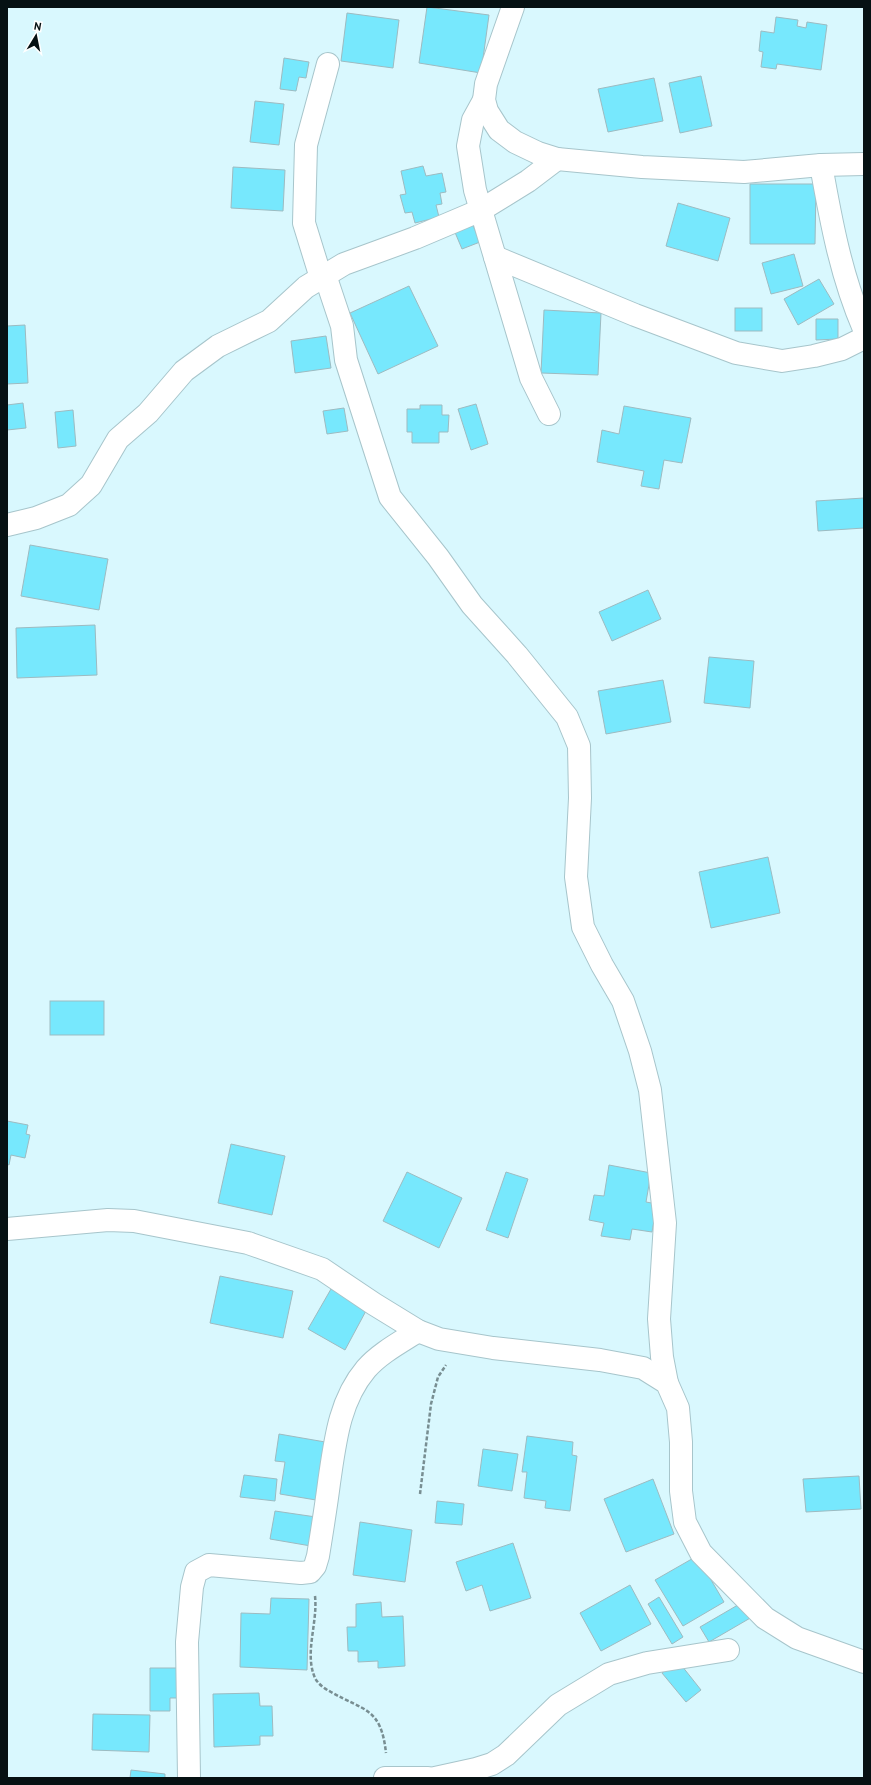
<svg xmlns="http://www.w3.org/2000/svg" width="871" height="1785" viewBox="0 0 871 1785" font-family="'PT Sans',sans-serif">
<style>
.building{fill:#77e8fd;stroke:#9dbbc1}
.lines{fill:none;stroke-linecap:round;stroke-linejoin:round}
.minor-casing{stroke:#a7c5cb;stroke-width:24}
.path{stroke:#788e92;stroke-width:2.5;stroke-dasharray:4 2;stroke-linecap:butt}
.minor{stroke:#fff;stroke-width:22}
</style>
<rect width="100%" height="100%" fill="#d9f8fe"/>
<!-- building -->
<g class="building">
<path d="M427,7L489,15L481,73L419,63Z"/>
<path d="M347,13L399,20L393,68L341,61Z"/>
<path d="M776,17L798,20L797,26L806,28L807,22L827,25L821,70L777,64L776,69L761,67L763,52L759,51L761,31L774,33Z"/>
<path d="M284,58L309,62L306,78L299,77L296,91L280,89Z"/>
<path d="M701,76L712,126L680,133L669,83Z"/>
<path d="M654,78L663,121L608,132L598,89Z"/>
<path d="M255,101L284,104L279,145L250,142Z"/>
<path d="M423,166L426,176L442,173L446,192L440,193L442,204L436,205L439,217L415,223L412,212L405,213L400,195L406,194L401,171Z"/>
<path d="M233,167L285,170L283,211L231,208Z"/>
<path d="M750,184H816L815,244H750Z"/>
<path d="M678,203L730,218L718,261L666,246Z"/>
<path d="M472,223L480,242L462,249L454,230Z"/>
<path d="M794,254L803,286L771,294L762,263Z"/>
<path d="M819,279L834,304L798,325L784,299Z"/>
<path d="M409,286L438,346L378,374L350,313Z"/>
<rect x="735" y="308" width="27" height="23"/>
<path d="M544,310L601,313L598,375L541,373Z"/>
<path d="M816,319H838V339L816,340Z"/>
<path d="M25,325L28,383L7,384V326Z"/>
<path d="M326,336L331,368L295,373L291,341Z"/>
<path d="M23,403L26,428L7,430V405Z"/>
<path d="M476,404L488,444L471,450L458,409Z"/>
<path d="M420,405H442V415H449L448,432H439V443H412V432H407V409H420Z"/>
<path d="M624,406L691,418L682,463L664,460L659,489L641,486L644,471L597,462L602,430L619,434Z"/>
<path d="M344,408L348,431L327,434L323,411Z"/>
<path d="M73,410L76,446L58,448L55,412Z"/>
<path d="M864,498V528L818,531L816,501Z"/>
<path d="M30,545L108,559L99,610L21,596Z"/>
<path d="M648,590L661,619L612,641L599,612Z"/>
<path d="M95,625L97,675L17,678L16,628Z"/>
<path d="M709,657L754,661L750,708L704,703Z"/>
<path d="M663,680L671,722L606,734L598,691Z"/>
<path d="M768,857L780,913L711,928L699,872Z"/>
<rect x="50" y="1001" width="54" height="34"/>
<path d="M7,1121L28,1125L26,1134L30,1135L25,1158L11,1155L9,1165L7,1164Z"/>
<path d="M231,1144L285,1156L272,1215L218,1203Z"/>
<path d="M609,1165L651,1173L646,1202L657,1204L652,1232L632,1229L630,1240L601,1236L604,1223L589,1220L594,1195L604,1196Z"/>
<path d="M407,1172L462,1198L439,1248L383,1221Z"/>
<path d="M506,1172L528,1179L508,1238L486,1230Z"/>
<path d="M220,1276L293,1291L283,1338L210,1323Z"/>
<path d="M331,1289L367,1309L345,1350L308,1329Z"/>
<path d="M279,1434L331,1443L322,1501L280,1494L285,1462L275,1461Z"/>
<path d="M527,1436L573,1442L572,1455L577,1456L570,1511L545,1508L546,1501L524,1498L527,1472H522Z"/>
<path d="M483,1449L518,1454L512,1491L478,1486Z"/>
<path d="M244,1475L277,1479L275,1501L240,1497Z"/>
<path d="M859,1476L861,1509L806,1512L803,1479Z"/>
<path d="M653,1479L674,1534L626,1552L604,1499Z"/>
<path d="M437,1501L464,1504L462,1525L435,1523Z"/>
<path d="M275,1511L316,1517L311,1546L270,1539Z"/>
<path d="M360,1522L412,1530L405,1582L353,1575Z"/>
<path d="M513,1543L531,1598L490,1611L482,1585L466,1591L456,1562Z"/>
<path d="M697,1556L724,1602L683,1626L655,1580Z"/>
<path d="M630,1585L651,1624L601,1651L580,1613Z"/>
<path d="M659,1597L683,1637L672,1644L648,1604Z"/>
<path d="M271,1598L309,1599L307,1670L240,1667L241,1613L270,1614Z"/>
<path d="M381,1602L382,1617L403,1616L405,1666L378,1668V1661L358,1662V1651H348L347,1627H356V1604Z"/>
<path d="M743,1602L752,1617L709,1642L700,1627Z"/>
<path d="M678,1661L701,1690L686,1702L662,1673Z"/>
<path d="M150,1668H181V1698H170V1711H150Z"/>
<path d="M259,1693L260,1706H272L273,1736H260V1745L214,1747L213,1694Z"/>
<path d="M93,1714L150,1715L149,1752L92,1750Z"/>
<path d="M131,1770L165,1774V1778H130Z"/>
</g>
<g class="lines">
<defs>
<g id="minor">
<path d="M513,7L486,84L484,100L487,111L499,130L515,142L538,153L557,159L642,167L744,172L821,165L864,164"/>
<path d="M484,100L473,120L468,146L475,190L531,378L549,414"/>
<path d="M821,165C831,221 841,276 864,329"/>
<path d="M495,257L635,315L736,353L782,361L814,356L842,349L864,338"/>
<path d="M325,275L342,326L346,360L390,497L438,557L472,605L517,655L567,717L579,746L580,798L576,877L583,927L602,965L623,1001L640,1051L650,1090L665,1223L659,1319L662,1357L667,1383"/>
<path d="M321,278L304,223L306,145L328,64"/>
<path d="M7,525L36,518L69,505L91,485L118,439L148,413L184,371L218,346L269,321L306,287L344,264L415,238L481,210L528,181L557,159"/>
<path d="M7,1229L108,1220L134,1221L248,1243L322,1269L374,1304L418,1331L439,1339L493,1348L600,1360L643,1368L667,1383L678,1408L681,1442V1491L685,1522L701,1553L765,1618L797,1638L864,1662"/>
<path d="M189,1778L187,1642L192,1587L196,1572L209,1565L301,1573L310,1572L315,1566L318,1556C322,1531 326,1507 329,1483C335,1442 339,1401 366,1369C380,1353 401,1342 418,1331"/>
<path d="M385,1778H428"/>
<path d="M435,1778L476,1769L492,1764L506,1755L558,1705L609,1674L647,1663L728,1650"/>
</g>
</defs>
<!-- minor casing -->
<use href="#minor" class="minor-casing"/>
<!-- path -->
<g class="path">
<path d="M420,1494L431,1404L438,1377L446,1365"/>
<path d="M315,1596C318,1623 304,1653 315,1678C318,1684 325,1689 331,1692C364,1711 381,1707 386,1753"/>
</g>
<!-- minor -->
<use href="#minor" class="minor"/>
</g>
<!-- border -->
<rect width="871" height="1785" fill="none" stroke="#061113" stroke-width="16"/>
<!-- north arrow -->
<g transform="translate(36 36) rotate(10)" stroke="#ffffff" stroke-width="3" paint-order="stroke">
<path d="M0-3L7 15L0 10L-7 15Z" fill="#061113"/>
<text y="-6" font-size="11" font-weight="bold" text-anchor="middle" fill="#061113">N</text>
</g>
</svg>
